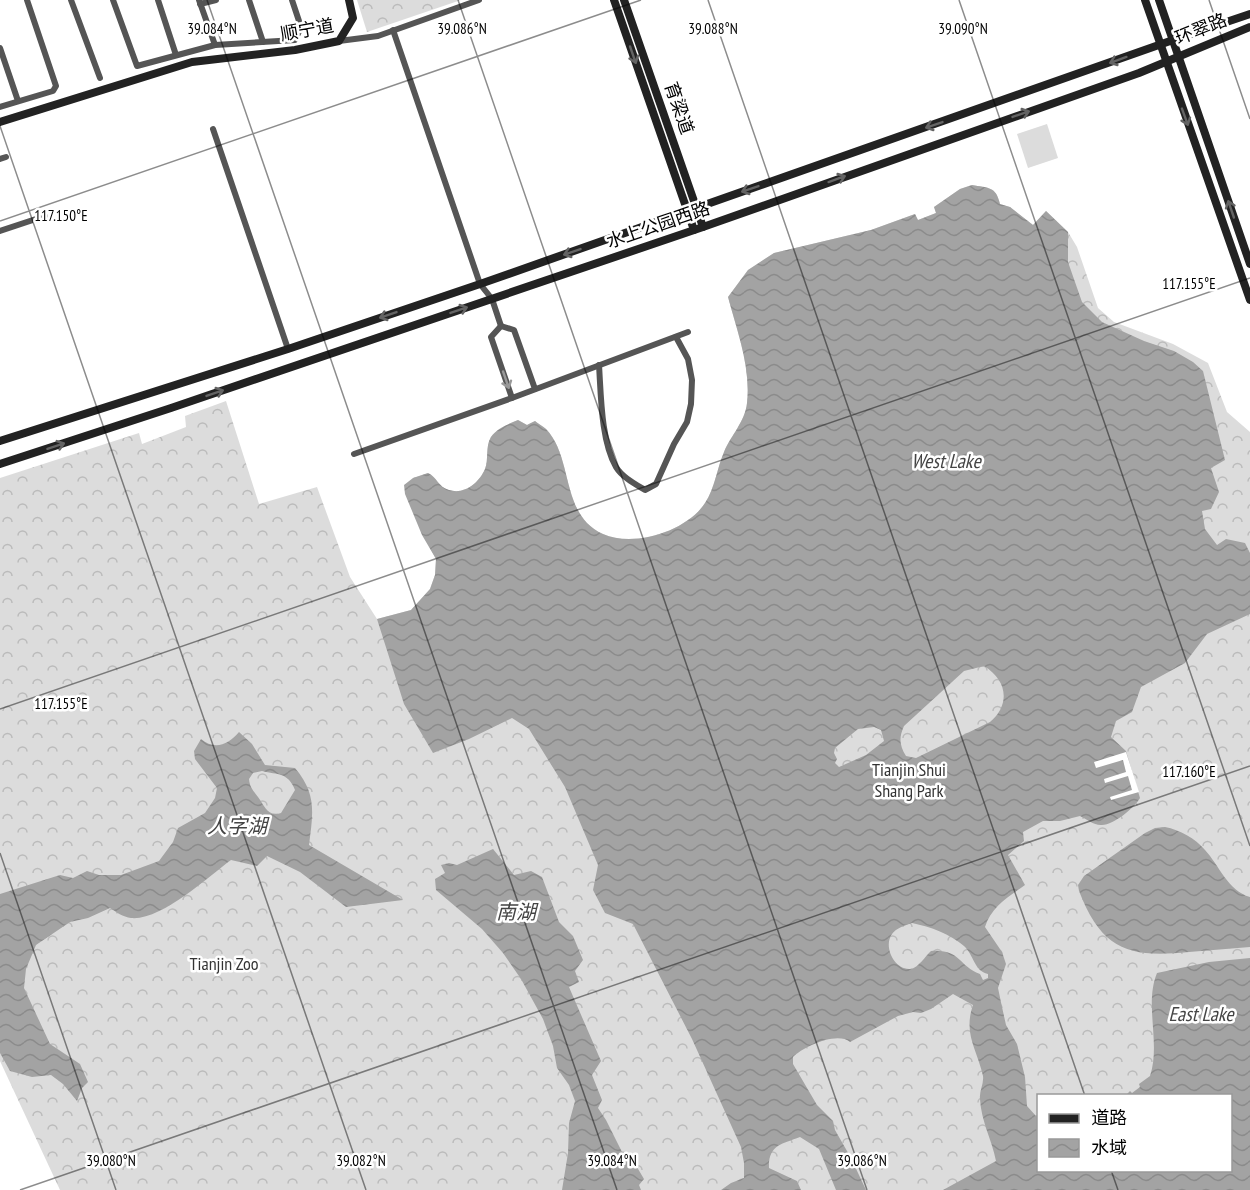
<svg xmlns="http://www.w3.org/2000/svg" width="1250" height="1190" viewBox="0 0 1250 1190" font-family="'PT Sans Narrow','Noto Sans SC',sans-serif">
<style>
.forest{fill:url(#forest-crowns);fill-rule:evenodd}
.pitch{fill:#dcdcdc}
.water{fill:url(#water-waves);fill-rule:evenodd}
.pier{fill:#fff}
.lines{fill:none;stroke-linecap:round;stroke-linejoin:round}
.street{stroke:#555;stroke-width:6}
.secondary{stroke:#222;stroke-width:8}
.oneway{stroke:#646464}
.oneway2{stroke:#999}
.ticks{fill:none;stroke:#000;stroke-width:1.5;stroke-opacity:0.45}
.labels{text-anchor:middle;stroke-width:5;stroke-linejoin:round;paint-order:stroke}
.street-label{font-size:18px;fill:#000;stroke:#fff}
.park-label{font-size:18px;fill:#333;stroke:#fff}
.water-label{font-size:20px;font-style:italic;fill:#444;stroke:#fff}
.ticks-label{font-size:15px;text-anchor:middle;fill:#000;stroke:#fff;stroke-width:5;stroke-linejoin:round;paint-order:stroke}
</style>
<defs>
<pattern id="forest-crowns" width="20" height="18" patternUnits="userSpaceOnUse" patternTransform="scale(1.5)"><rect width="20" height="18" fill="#dcdcdc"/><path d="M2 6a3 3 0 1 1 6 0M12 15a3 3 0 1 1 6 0" fill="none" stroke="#bbb"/></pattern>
<pattern id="water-waves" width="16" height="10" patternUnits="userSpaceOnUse" patternTransform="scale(1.5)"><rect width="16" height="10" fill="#a3a3a3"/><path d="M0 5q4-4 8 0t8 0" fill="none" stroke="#8b8b8b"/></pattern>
</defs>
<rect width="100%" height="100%" fill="#fff"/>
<!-- forest -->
<g class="forest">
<path d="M357,0H461L367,32Z"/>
<path d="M972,185C988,188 996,186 1000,204L1010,207L1033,225L1046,211L1068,232L1077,247L1098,308L1114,322L1173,344L1208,363L1227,412L1250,432V1190H60L0,1061V478L139,433L142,444L186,427L185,416L226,401L259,504L317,487L350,577L377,619L411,610L430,589L435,575L436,559L430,548L413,478L428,473C437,477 438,487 449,490C464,495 479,483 485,469C489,459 485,447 491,437C497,428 509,424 518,420L527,425L535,421C538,424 543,426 546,429C574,458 560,515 603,534C634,548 687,531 705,503C715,488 717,468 724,452C731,435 745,422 747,403C751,367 737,331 728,297L748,270L774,253L871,230L915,214L918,220L936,213L934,207L960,189ZM1038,1096H1230V1170H1038Z"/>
</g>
<!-- pitch -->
<path class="pitch" d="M1047,124L1058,158L1028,168L1017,134Z"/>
<!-- water -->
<g class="water">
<path d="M972,185C988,188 996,186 1000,204L1010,207L1033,225L1046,211L1068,232V262L1082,302L1102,322L1144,341L1174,351L1193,362L1203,371L1225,460L1211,468L1219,492L1211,509L1202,511L1205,529L1217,545L1226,539L1245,543L1250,553V614L1207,634L1185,663L1141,687L1132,712L1116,721L1111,737L1126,751L1140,798C1135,807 1114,825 1102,825C1095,826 1086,819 1080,816L1060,821H1043L1023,832L1024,841L1008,855L1025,885C1008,897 991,907 985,927L1002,952L1006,964L998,988L1002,1007L1006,1025L1017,1044L1025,1077L1027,1106L1036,1116L1038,1114V1170H1230V1096L1111,1095L1127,1094L1130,1091L1132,1093L1140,1087L1139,1084L1150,1076C1161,1043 1144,1005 1157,973L1209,962L1250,958V1190H943L996,1161C992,1140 981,1121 980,1099C979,1091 984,1084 983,1076C977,1049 963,1034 973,1005L953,994L931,1009L921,1013L913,1012L898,1016L850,1042C837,1031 803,1047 793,1057V1064L817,1105L833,1121L835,1130L851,1158L866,1190H836L819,1149L800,1137C782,1144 768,1145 769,1168L797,1181L801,1190H721L731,1183L744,1178V1163L741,1147L692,1039L633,924L605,913L593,890L598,865L565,787L529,729L512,718L469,739L433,753L404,704L377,619L411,610L430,589L435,575L436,559L422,535L405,494L404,485L413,478L428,473C437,477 438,487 449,490C464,495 479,483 485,469C489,459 485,447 491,437C497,428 509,424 518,420L527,425L535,421C538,424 543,426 546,429C574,458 560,515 603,534C634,548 687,531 705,503C715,488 717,468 724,452C731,435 745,422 747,403C751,367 737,331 728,297L748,270L774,253L871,230L915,214L918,220L936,213L934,207L960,189ZM984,666C1007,680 1011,704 990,722L916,758L906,756C899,745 899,737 904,726L964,671ZM874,727L881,730L884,741L866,755L839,767L835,763L837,759L834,753L835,748L858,729ZM912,923C931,927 950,934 964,946C974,955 974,971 988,974V978L983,980L980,974C958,966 961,949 931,951C925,956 919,968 910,969C894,970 883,946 892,934C896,928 906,925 912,923Z"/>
<path d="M239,732L252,744L265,765L295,768C317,794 313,813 309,845L403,900L346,907L300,872L267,856L257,866L231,860C208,877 161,921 131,918C123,917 116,912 110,908L88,918L70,922L36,945L26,969L24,988L50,1044L80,1064L88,1082L82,1088L77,1101L63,1084L51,1075L32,1077L10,1071L0,1053V894L60,875L73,878L87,871L99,875H121L159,861L173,842L178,828L205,813L215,798L217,788L195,759L194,751L201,739C215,751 229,744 239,732ZM262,771C278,775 288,772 295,790L281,813C267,817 265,806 258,797C253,790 250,788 249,779L253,773Z"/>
<path d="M1165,827C1180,830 1195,838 1205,850C1219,865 1228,891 1250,897V947C1230,949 1209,950 1189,952C1130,958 1102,951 1079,891L1078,885L1084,876L1145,833L1155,828Z"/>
<path d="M493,849L514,875L531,871L542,877L559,922L573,936L583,960L575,971L579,982L569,987L601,1061L592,1075L602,1100L598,1108L606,1120L622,1152H628L644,1179L639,1185L641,1190H562L568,1153L569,1123L575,1101L569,1085L557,1068L553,1046L543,1019L521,979L503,953L482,929L436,890L435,879L445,873L441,865L449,863L457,865Z"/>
</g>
<!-- pier -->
<path class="pier" d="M1126,752L1139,792L1111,800L1110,797L1132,790L1128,776L1105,783L1104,779L1126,772L1123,760L1096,768L1094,762Z"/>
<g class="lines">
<!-- street -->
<g class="street">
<path d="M71,0L100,78"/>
<path d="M113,0L137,66L215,45L295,40L301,27L292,0"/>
<path d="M158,0L176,55"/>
<path d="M199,0L215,45"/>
<path d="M249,0L263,42"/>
<path d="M200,4L216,0"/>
<path d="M393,30L480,284L492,299L501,326"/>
<path d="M339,41L378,36L479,0"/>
<path d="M0,48L18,101"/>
<path d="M0,107L53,91L56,86L27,0"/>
<path d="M213,129L288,349"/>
<path d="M0,159L6,157"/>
<path d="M0,231L45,216"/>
<path d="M501,326L491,337L512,398"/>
<path d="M501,326L514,330L535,389"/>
<path d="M599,365C601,395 601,441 616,467C622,477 635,484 645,490L656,484L674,444L687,422L691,404L692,380L688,359L676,337"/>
<path d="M354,454L512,398L688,332"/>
</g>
<!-- secondary -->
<g class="secondary">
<path d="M614,0L694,230"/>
<path d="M624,0L703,227"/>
<path d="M1145,0L1250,300"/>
<path d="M1159,0L1250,264"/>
<path d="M0,122L192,62L295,50L339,41L353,18L349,0"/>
<path d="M0,441L288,349L480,284L1173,40L1250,14"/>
<path d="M0,464L171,408L703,227L1139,73L1250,27"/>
</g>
</g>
<!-- one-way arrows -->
<defs><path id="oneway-shaft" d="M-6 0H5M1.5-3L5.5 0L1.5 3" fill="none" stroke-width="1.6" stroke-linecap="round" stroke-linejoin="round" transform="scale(1.5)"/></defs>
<g class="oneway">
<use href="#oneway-shaft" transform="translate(633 55) rotate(71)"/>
<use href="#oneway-shaft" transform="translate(1118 60) rotate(160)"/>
<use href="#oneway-shaft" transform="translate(1021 114) rotate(-19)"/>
<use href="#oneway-shaft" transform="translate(1185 117) rotate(70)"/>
<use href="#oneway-shaft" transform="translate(934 125) rotate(161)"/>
<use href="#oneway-shaft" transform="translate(837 179) rotate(-20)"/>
<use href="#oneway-shaft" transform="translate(750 189) rotate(161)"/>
<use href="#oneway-shaft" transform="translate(1231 209) rotate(-109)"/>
<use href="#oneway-shaft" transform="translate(572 252) rotate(161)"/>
<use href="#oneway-shaft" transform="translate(459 310) rotate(-19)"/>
<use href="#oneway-shaft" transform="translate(388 315) rotate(161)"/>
<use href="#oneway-shaft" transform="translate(215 393) rotate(-19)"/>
<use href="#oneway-shaft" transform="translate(56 446) rotate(-18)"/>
</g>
<use class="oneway2" href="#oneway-shaft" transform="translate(506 380) rotate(71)"/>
<!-- ticks -->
<path class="ticks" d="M207,0L617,1190M458,0L867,1190M708,0L1085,1096M959,0L1250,846M1209,0L1250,119M0,126L366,1190M0,221L641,0M0,709L1250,278M0,853L116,1190M1111,1170L1118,1190M20,1190L1250,766"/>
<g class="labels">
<!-- street labels -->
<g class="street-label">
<text transform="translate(1201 29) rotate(-22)" y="6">环翠路</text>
<text transform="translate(307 30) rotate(-10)" y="6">顺宁道</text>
<text transform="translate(679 108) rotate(71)" y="6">育梁道</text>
<text transform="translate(658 225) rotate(-19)" y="6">水上公园西路</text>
</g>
<!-- park labels -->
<g class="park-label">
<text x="909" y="776">Tianjin Shui<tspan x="909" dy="21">Shang Park</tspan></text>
<text x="224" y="970">Tianjin Zoo</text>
</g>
<!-- water labels -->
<g class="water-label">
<text x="946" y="468">West Lake</text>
<text x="237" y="833">人字湖</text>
<text x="516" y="919">南湖</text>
<text x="1201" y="1021">East Lake</text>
</g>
</g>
<g class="ticks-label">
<text x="212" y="34">39.084°N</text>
<text x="462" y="34">39.086°N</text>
<text x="713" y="34">39.088°N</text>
<text x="963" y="34">39.090°N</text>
<text x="61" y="221">117.150°E</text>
<text x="1189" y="289">117.155°E</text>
<text x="61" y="709">117.155°E</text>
<text x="1189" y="777">117.160°E</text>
<text x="111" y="1166">39.080°N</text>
<text x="361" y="1166">39.082°N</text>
<text x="612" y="1166">39.084°N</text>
<text x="862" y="1166">39.086°N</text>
</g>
<!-- legend -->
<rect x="1037" y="1094" width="195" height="78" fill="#ffffff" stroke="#999999" stroke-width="1.5"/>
<rect x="1049" y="1114" width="30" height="9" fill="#222222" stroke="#999999" stroke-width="1.5"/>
<text x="1091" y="1124" font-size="18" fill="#000000">道路</text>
<rect x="1049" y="1139" width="30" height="18" fill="url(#water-waves)" stroke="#999999" stroke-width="1.5"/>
<text x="1091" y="1154" font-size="18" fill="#000000">水域</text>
</svg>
